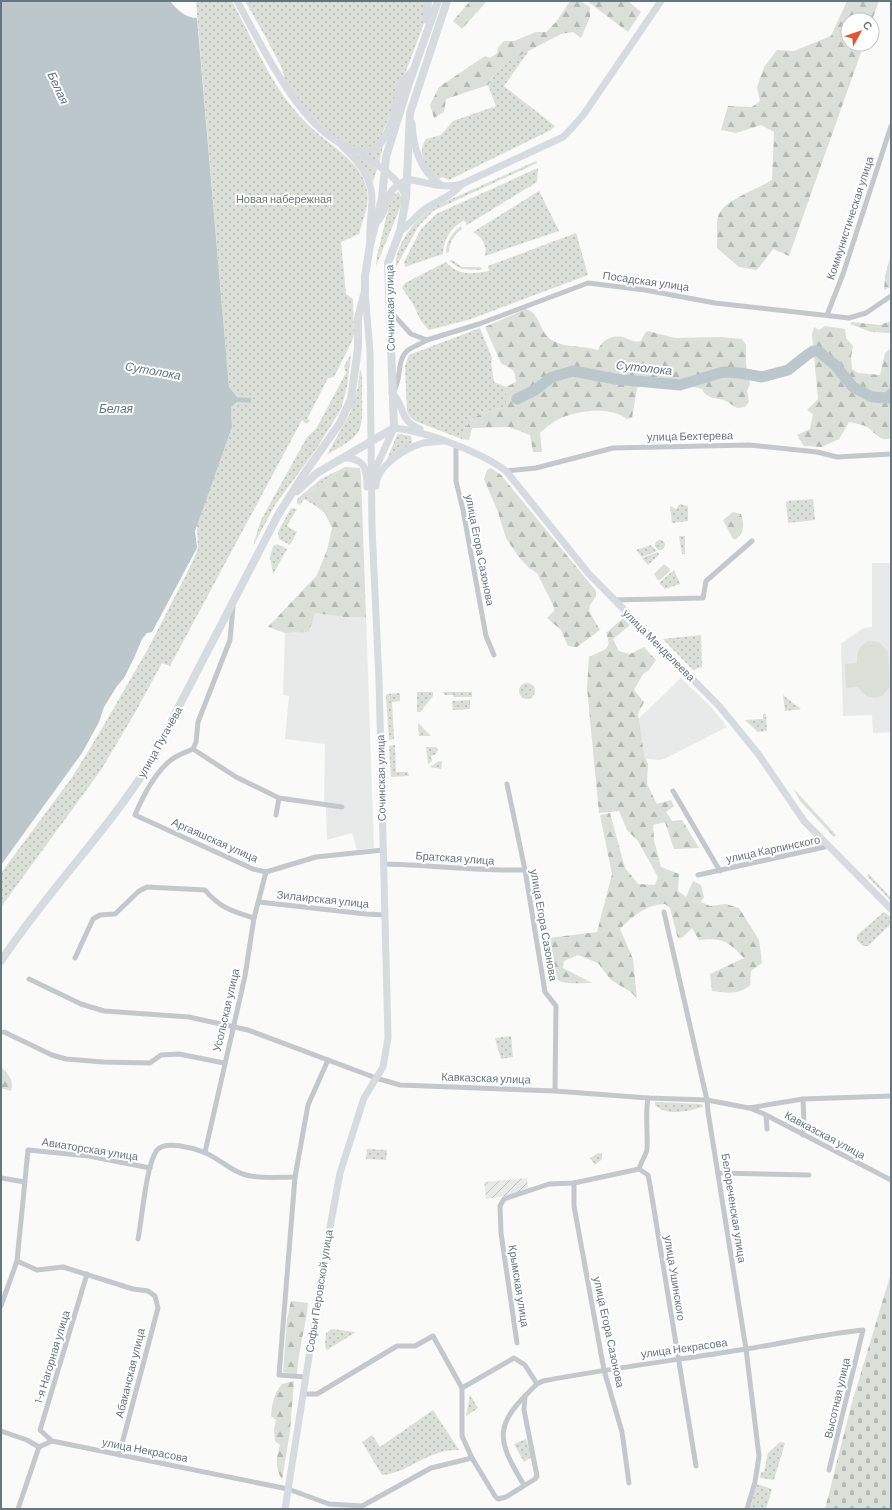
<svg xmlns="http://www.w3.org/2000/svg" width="892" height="1510" viewBox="0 0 892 1510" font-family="Barlow,sans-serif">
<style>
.built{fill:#e8e9e9}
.industrial{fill:url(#industrial-furrows)}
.green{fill:url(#green-dots)}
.forest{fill:url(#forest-firs)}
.cemetery{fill:url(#cemetery-stones)}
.pitch{fill:#dadfd7}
.water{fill:#bbc7cb}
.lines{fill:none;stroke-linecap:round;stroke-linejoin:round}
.river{stroke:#bbc7cb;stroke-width:11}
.street{stroke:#c3c8cc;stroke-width:5}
.secondary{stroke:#d6dbdf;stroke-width:7}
.primary{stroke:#d6dbdf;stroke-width:8}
.labels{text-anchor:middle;stroke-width:4;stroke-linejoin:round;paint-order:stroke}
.park-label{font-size:11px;fill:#687a64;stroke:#fff}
.street-label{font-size:11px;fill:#657683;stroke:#fff}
.water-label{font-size:12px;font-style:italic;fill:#60757c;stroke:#fff}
</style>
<defs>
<pattern id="industrial-furrows" width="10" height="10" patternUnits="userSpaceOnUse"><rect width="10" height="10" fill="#e8e9e9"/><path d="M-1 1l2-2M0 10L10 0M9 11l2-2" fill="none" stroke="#c0c1c2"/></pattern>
<pattern id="green-dots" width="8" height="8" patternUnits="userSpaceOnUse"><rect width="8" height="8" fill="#dadfd7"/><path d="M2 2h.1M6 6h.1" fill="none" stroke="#b4b9b4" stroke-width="1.8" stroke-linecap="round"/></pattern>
<pattern id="forest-firs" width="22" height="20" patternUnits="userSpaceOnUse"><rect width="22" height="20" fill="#dadfd7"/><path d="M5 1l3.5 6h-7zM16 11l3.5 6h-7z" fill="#b4b9b4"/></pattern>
<pattern id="cemetery-stones" width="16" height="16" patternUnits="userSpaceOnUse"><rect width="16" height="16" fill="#dadfd7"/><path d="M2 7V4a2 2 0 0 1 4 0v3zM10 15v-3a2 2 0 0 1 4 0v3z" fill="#b4b9b4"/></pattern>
</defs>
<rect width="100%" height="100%" fill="#fafaf8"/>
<!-- built -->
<g class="built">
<path d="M872,563H891V732L873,733L872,715L843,716L841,644L863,628L872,627Z"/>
<path d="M314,613L344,617H366L374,848L357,850L352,833L327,840L326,808L324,803L325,744L285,739L289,696L283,695L285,633L309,632Z"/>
<path d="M681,678L712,708L727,727L666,758L659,760L640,758L632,725Z"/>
</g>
<!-- industrial -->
<path class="industrial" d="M527,1178L528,1188L511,1195L486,1199L484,1182Z"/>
<!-- green -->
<g class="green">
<path d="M196,1H232C256,46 275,97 315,131C332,146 360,163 366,186C371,203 363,218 359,234L341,242L346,294L353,299L354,334L352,341L334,377L328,378L307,419L310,421L306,424L302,420L170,666L162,663L136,711L101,770L1,907V873L73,776L101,730L149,647L190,567L198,549L197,524L232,427L231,407L237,402L251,403V398L237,397L229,387Z"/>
<path d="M245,1H426V17L423,26L380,140C375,144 370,148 364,149C339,150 296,101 285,80C283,76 283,70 281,66C270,44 257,22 245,1Z"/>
<path d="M526,51L528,52L504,86L555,126L551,130L449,180L442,177L439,179C426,171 416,153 426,139L441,135L453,121L496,106L488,85L500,66Z"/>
<path d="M383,146L379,163L364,154Z"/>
<path d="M354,154L377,169L373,182L367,170Z"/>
<path d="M536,161L537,163L433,211L418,227L396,267C394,245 415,221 431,208Z"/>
<path d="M538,168L537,182L467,225L464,220C451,228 443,239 443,254L405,267L404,262L421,229L436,214Z"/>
<path d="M539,191L559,231L485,256C487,245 483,238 473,232Z"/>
<path d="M398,192L403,198L402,203L376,266L377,256L390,202L392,195Z"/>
<path d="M461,226L462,229C454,235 449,242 449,252L446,253C446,242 452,232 461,226Z"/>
<path d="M576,233L588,275L471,319L429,330L421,321L413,304L402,288L405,283L446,262C458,276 473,274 489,271L488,266Z"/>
<path d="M452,260L462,267H481L482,270L461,269L449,261Z"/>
<path d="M480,328L492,358L491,363L494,382L506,387V407C484,412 468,414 462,439L415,421L409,416L407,411L405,366L409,355Z"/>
<path d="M351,354L347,387L341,409L317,448L275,505L253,546L261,520L307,437L316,429L346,373L344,366Z"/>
<path d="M360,369C363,374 362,386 362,392C363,435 363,434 327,455L350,413L358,387Z"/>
<path d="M399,434L411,436L412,443L386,462L397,435Z"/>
<path d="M345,467L308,493L314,501L313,504L304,499L300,505L297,503V499L321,479Z"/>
<path d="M813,499L815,520L788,523L786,501Z"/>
<path d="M680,504L688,506V521L672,523L670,506L676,509Z"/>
<path d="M291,508L297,509L287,526L297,532L290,545L279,539L278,532Z"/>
<path d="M679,536H685V554H682Z"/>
<circle cx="660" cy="545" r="5"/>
<path d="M277,544L287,549L273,574L270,557L273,547Z"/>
<path d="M651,545L657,551L642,557L636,550Z"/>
<path d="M658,552L659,555L648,565L642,558Z"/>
<path d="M674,570L680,584L665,589L659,583Z"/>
<path d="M701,635L702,667L693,670L663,639Z"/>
<circle cx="527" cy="691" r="8"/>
<path d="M417,692H433V696L420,712H417Z"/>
<path d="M443,692H472V697H453V695H444Z"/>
<path d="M400,693V701L392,702L394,739L389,740L386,696L387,694Z"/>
<path d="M783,695L801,709L785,711Z"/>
<path d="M470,700V709L453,710L452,701Z"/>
<path d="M763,714H766L767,731L758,732L745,720L763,719Z"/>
<path d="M418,723L430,735V736H419Z"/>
<path d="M395,745L396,772H408L409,776L391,777L389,746Z"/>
<path d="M426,747H436L438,749L436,754L431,756L432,761L428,764Z"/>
<path d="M439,761L442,762L441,769L430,767Z"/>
<path d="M869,874L891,898V901L867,876Z"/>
<path d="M884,912L891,917V924L868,946H863L857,940V935Z"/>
<path d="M511,1036L513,1057L501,1059L495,1038Z"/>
<path d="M655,1102L702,1104L703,1107C688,1111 667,1117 655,1105Z"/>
<path d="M367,1149L387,1150L386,1160L366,1159Z"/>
<path d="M598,1153L602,1154V1159L595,1165L590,1158Z"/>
<path d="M332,1329L354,1332H356L327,1350L325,1346L326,1333Z"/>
<path d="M470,1395L478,1408L466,1416Z"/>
<path d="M433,1410L459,1450C429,1448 409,1473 382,1475L362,1442L372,1435L380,1447Z"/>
<path d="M526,1439L532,1457L524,1462L514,1444Z"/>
<path d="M780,1442L785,1443L774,1480L760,1478L761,1472H764L768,1453Z"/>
<path d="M757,1484L772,1489L766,1509H750Z"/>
</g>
<!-- forest -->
<g class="forest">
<path d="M470,1H487L462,29L453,21Z"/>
<path d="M570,1H580L590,7V17L581,38L573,32L561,34L500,66L488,85L446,99L444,112L434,118L430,105L439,87L485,56L490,58L497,53L498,47L504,41H514L536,32H546L556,22Z"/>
<path d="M587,1H628L641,12L628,32Z"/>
<path d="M847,1H879L872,20H848V44H864L789,256L773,249L757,270L739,267L717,248C718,238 716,226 718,217C722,200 758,189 772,180L774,132L761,125L736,133L721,130L728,106L752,107L760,101L757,87L764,67L777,50L794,51L831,36Z"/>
<path d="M891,254V287L884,290L885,276Z"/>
<path d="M526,309C540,313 539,330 549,338C563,349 582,345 598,350C602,340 611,335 623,337C631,339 632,343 641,341L645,333L648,331L675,338L721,337L742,339L746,345V364L750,384L747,391L749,402L745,407L737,408C733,406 730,403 726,401C717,397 707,400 702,389L656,377L637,388L632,418L627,419C612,407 584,410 566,416C556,419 548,426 540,433L542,452H533L530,435L509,427L472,428L469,440L462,439C468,414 484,412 506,407V387L516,382L514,371L501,363L485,327Z"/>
<path d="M891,321V333L871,332L850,324L852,322L880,325Z"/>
<path d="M825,326L845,329L846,338L853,346L851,357L852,369L858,373L880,375L885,353L891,348V438C879,443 874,430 865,426C860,424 854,423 849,422L839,439L822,447L804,446L797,435L810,429L813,414L807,410L818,399L812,335L814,327L819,330Z"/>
<path d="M345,467L360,468L361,476L366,617H344L315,613L309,632L285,633L268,627L317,575L327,550L332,528L325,513L313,504L314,501L308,493Z"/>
<path d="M491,468L501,475L596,591V596L590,605L589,611L600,630L577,647L568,646L561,630L547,618L554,611V607L537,573L529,568L518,556L506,538L498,512L484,479L487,470Z"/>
<path d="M733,512L741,514C744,523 745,532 736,539H733L723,520Z"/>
<path d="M623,618L630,625L613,639L619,651L630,654L644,647L656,660L649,670L643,674L634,690L644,702L638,714L644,755L648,764L647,784L657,804L671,800L674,806L666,812L672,821L682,820L699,848L674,849L665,822L653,825L654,840L661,867L679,874L678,891L686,897L693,881L701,885L704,897L701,902L710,906L726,904L739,908L759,940L762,963L751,971L750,985C740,995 726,993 712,991L710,974L744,958C728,942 724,937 699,940L692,928L683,937L678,939L670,908L665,904C645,905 633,916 620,929L633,959L637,999L631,992L611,980L598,963L578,955L564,961L563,968L592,983C565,983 551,988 547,956C547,950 545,943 549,938L597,932L612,874L600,815L610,813L625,868L638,884L655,885L658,877L638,841L627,830L619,811L599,813L587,688L589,657L606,649L609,643L606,633Z"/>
<path d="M793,788L836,835L834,837L800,801Z"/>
<path d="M1,1067C9,1074 14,1081 11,1091L1,1088Z"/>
<path d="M291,1301L308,1303C306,1327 298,1350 297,1375L283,1372L287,1320Z"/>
<path d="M294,1381L290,1431L282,1480C275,1467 276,1458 280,1445L275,1441L274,1429L276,1420L271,1416C272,1404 274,1393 282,1384Z"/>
</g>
<!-- cemetery -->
<path class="cemetery" d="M891,1273V1509H825L851,1406Z"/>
<!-- pitch -->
<g class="pitch">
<path d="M664,564L670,569V571L660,580H658L654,574Z"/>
<path d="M869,641L879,642L888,652L890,687L882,696L874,698L866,696L858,687L846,688L845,664L857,663C857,652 858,646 869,641Z"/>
</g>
<!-- water -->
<path class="water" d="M1,1H170C177,10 186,18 197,18L229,387L237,397L251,398V403L237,402L231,407L232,427L195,531L197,548L152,632L147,633L142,639L134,658L124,678L117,686L104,707L99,722L82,753L1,865Z"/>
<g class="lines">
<!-- river -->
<path class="river" d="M517,399L535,390L552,377L573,371L615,379L680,385L723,372L740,373L762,377L788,370L807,355L813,351H818L835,365L853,387L872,397L888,398L891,394"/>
<!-- street -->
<g class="street">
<path d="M390,311L411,334L427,340L479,324L588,283L645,290L715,303L849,318L866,313L891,296"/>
<path d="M827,315L843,274L891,126"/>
<path d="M393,392C402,381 396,361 407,351C413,346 421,344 427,340"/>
<path d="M456,446V481L463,510L486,636L494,655"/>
<path d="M506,471L536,468L613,448L749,445L817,452L837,457L891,454"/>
<path d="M614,600L703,598L706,581L752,541"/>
<path d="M233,607L230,640L198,722L196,742L193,749C186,752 177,755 171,760C154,773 143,796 135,815L253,869L266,872L316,857L383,850"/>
<path d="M193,749L236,777L279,798L342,807"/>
<path d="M507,784L525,870L545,992L556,1006L555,1091"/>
<path d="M673,791L720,871"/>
<path d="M276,815L279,798"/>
<path d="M384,864C431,865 478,871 525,870"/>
<path d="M698,875L829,846"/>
<path d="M259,902L366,914L385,915"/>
<path d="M664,912L707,1100L708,1112L746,1349L759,1456L755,1482L747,1509"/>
<path d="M75,958L93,919L100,915L115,914L139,891L147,887L205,890C220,908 232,911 254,918"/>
<path d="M29,979L81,1004L104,1011L189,1017L248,1030L376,1078L400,1085L555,1091L648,1098L707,1100L749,1108L803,1099L891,1096"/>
<path d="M4,1032L52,1055L66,1059L103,1062L150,1063L161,1055L179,1054L224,1063"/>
<path d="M648,1098C645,1115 648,1131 647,1149C647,1153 641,1162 639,1169L648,1175L650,1185L696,1466"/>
<path d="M750,1108L766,1115L891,1180"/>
<path d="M766,1115L767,1129"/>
<path d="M803,1135L804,1125L803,1099"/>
<path d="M205,1152L245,976L254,918L266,872"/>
<path d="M718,1173L809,1175"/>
<path d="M1,1178L25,1182"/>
<path d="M574,1183V1206L604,1370L622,1432L629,1483"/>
<path d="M138,1239C142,1220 146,1164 157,1150C165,1140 193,1148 203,1152C218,1157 230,1171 246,1175C261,1179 280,1177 295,1177"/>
<path d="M17,1261L37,1270L63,1267L133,1289L148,1291L155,1296L158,1308L119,1455"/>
<path d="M1,1306L17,1261L28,1150L89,1156L150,1168"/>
<path d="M517,1343L501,1233L500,1206L504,1199L549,1184L574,1183L639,1169"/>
<path d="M305,1377L279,1375L295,1177L308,1105L328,1060"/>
<path d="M537,1384L543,1381C611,1368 678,1360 746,1349C785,1343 823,1334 863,1330L829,1470"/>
<path d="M462,1388L514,1358L525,1365L537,1384C495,1424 494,1436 524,1485"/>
<path d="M303,1394H317L397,1346H415L433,1336L462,1388V1436L472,1458L495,1496L498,1499L506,1497L535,1479L537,1476L524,1410L525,1396"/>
<path d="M1,1431L27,1440L39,1447L52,1441L288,1489L329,1504L362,1506L431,1468L472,1458"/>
<path d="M52,1441L40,1430L87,1274"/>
<path d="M18,1509L39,1447"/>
</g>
<!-- secondary -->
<g class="secondary">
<path d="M237,1C263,47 302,135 356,150C365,152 375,150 381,143C391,130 396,102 401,85L404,80L413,70"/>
<path d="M412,123C413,145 420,172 440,184"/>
<path d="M343,147C359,162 373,179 372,202C371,216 369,229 370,243"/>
<path d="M356,152C375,163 399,176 406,198"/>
<path d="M379,220C392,200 381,193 408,179C427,183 444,189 462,184L563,137L570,130L584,114L661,1"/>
<path d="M400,231C410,225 416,215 426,208C439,200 452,196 462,184"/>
<path d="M392,393C406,406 398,420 420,429"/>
<path d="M343,458C364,458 367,467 367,487"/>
<path d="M373,474L394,428C425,431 481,452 506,471L589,574L720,707L759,755L804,821L891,909"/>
<path d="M376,486C376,466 406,448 423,443C429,442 436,442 442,441"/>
<path d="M285,1509L326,1249L340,1173L364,1098L383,1067L388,1038L379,680L372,528L370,352L365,291"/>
</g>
<!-- primary -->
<g class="primary">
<path d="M427,20L428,1"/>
<path d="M297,491L317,473L394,428L388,263L400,231L406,199L410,113L447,1"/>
<path d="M1,961C46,893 104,835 148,766L278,515L302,477L340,423L351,399L358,348V318L365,291V276L370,245L382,198L386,157L408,86L438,1"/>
</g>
</g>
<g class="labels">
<!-- park labels -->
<g class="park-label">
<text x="284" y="203">Новая набережная</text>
</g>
<!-- street labels -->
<g class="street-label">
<text transform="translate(850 218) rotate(-72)" y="4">Коммунистическая улица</text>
<text transform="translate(646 281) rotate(8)" y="4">Посадская улица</text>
<text transform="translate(390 308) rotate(-91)" y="4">Сочинская улица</text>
<text transform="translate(690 436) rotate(-1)" y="4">улица Бехтерева</text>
<text transform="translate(480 550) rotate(79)" y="4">улица Егора Сазонова</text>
<text transform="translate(659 645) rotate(45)" y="4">улица Менделеева</text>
<text transform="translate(160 742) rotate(-61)" y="4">улица Пугачёва</text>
<text transform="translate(381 778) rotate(-91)" y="4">Сочинская улица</text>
<text transform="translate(215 840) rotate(24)" y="4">Аргаяшская улица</text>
<text transform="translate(773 849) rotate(-12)" y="4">улица Карпинского</text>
<text transform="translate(455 858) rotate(4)" y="4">Братская улица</text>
<text transform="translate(323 899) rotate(6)" y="4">Зилаирская улица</text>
<text transform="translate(544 925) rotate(80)" y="4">улица Егора Сазонова</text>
<text transform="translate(226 1010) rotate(-77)" y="4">Усольская улица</text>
<text transform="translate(486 1078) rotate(2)" y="4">Кавказская улица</text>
<text transform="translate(825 1135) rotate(28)" y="4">Кавказская улица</text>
<text transform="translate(90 1149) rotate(9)" y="4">Авиаторская улица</text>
<text transform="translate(734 1208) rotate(81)" y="4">Белореченская улица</text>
<text transform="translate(675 1278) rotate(81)" y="4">улица Ушинского</text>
<text transform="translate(519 1286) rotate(81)" y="4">Крымская улица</text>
<text transform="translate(319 1291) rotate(-81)" y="4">Софьи Перовской улица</text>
<text transform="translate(609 1332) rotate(78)" y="4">улица Егора Сазонова</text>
<text transform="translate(684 1348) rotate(-8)" y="4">улица Некрасова</text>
<text transform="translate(52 1357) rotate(-73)" y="4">1-я Нагорная улица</text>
<text transform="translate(130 1373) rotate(-76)" y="4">Абаканская улица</text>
<text transform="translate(837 1398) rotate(-77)" y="4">Высотная улица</text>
<text transform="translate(145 1450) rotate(11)" y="4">улица Некрасова</text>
</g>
<!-- water labels -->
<g class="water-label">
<text transform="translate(58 88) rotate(65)" y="4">Белая</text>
<text transform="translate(644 368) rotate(6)" y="4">Сутолока</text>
<text transform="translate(153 371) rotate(10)" y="4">Сутолока</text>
<text x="116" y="413">Белая</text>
</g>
</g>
<!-- border -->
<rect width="892" height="1510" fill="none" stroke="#657683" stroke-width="4"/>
<!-- north arrow -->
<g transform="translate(860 32) rotate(50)"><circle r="19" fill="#ffffff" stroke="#c1c8cd"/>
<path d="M0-3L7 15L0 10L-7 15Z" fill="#e4572e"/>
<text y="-6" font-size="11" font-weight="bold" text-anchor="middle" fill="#657683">С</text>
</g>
</svg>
